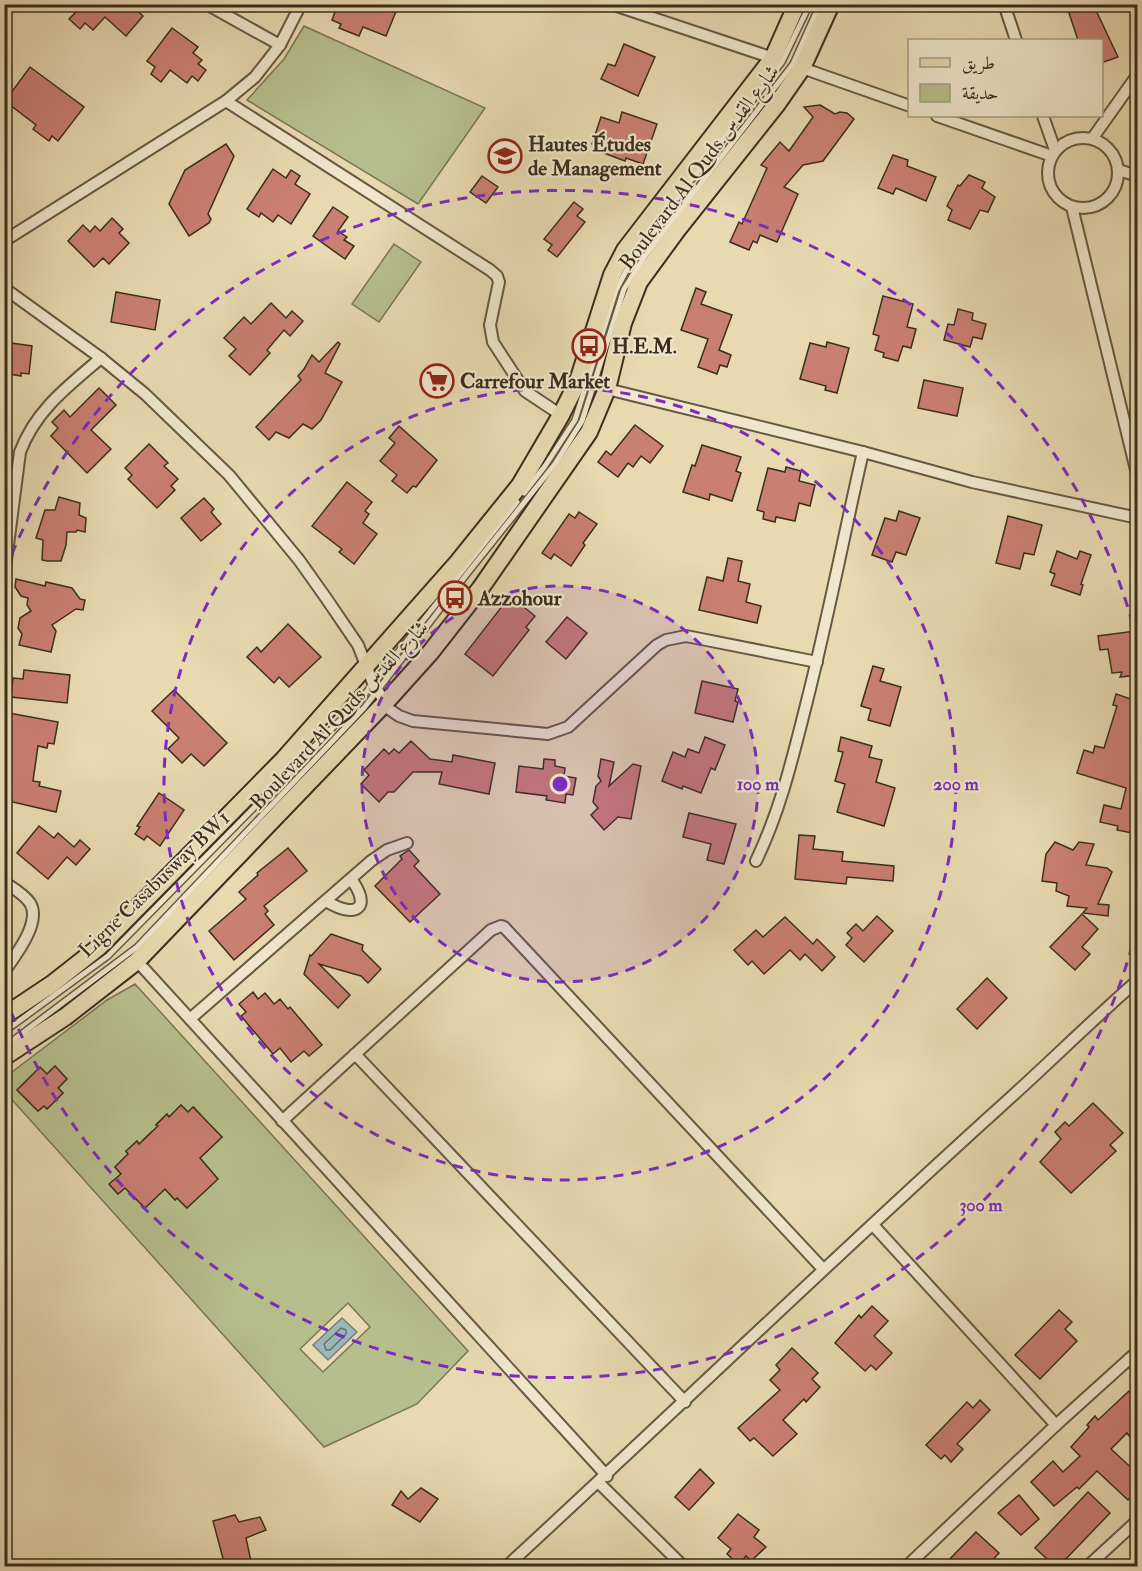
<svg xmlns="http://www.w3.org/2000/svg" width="1142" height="1571" viewBox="0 0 1142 1571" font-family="'IM FELL Double Pica',Amiri,serif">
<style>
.green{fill:#b6bf8c;stroke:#787655;stroke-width:1.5;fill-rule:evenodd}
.water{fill:#9cb7b8;stroke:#75807a;stroke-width:1.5}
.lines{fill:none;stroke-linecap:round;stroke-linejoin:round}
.shore{stroke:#6b726b;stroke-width:1.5}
.building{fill:#ca7f73;stroke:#3a2e1e;stroke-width:1.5}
.service-casing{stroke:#665943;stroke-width:8}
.minor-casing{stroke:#665943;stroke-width:14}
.primary-casing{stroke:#3a2e1e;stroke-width:20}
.service{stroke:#f0e6cc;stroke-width:5}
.minor{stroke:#f0e6cc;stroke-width:10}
.primary{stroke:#e8d9b1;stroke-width:16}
.ring{fill:none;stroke:#7b2cbf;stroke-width:3;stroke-dasharray:10 8}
.labels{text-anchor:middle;stroke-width:4.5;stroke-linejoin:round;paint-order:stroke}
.poi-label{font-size:21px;font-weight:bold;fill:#3a2e1e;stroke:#f0e6cc;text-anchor:start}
.street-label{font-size:21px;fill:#3a2e1e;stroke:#f0e6cc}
.centre{fill:#7b2cbf;stroke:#f0e6cc;stroke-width:3}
.ring-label{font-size:18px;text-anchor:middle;font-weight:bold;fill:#7b2cbf;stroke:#f0e6cc;stroke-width:4.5;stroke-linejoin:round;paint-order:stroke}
</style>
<rect width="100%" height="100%" fill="#e8d9b1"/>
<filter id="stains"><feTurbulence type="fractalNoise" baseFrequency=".00333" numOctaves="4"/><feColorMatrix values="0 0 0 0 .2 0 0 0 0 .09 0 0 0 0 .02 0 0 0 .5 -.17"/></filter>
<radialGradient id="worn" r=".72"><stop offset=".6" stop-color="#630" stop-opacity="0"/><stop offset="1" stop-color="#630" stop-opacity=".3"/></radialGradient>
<!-- green -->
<g class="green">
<path d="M304,26L485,108L418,204L247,100L284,59Z"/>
<path d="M394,244L421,262L379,322L352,304Z"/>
<path d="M135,984L468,1351L417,1404L324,1447L5,1092L4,1078L107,1000ZM55,1066L67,1079L58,1088L63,1093L47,1109L44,1106L38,1111L17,1090L40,1068L47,1074ZM181,1105L188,1112L194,1107L201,1115L191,1126L222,1137L200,1158L217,1179L187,1208L177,1198L175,1200L165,1189L145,1208L136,1199L135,1178L118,1194L110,1185L121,1174L115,1167L128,1154L126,1151L150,1148L143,1140L152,1131L166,1135L156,1124L166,1115L169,1117ZM348,1303L370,1327L323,1372L300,1349Z"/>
</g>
<!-- water -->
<path class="water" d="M342,1318L357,1332L328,1360L313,1345Z"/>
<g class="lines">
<!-- shore -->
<path class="shore" d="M341,1328L346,1330V1334L330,1350H326L324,1344Z"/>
</g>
<!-- building -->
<g class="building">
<path d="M67,4H130L143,16L126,36L105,17L93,30L85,23L80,29L69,19L76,12Z"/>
<path d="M342,4H387L397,9L386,36L363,27L359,36L339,28L341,24L332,20L337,6L341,8Z"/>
<path d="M1066,4H1093L1118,57L1101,63V40H1078Z"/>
<path d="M172,28L198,47L193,53L202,60L198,64L206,70L198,81L192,76L187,83L170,70L161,82L151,74L155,67L147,61Z"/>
<path d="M624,44L655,57L638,96L601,79L608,64L615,66Z"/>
<path d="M30,67L84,107L58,141L52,136L49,141L33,129L36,125L5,101Z"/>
<path d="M820,105L835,114L840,112L847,113L854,119L823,161L803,165L784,187L798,194L777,242L760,235L757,243L753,241L749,250L730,242L739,222L742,224L767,168L761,165L780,142L789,151L813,117L804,107Z"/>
<path d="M622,112L657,124L643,164L626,158L625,161L601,152L602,147L592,144L601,117L619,123Z"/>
<path d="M226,144L234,156L208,214L211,219L209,223L189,236L169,204L185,170Z"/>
<path d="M893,155L908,160L907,166L936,177L926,201L896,188L893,194L878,188Z"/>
<path d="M273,169L286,178L291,170L300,176L295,184L310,194L291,224L278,215L273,222L261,213L259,217L247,209Z"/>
<path d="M969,175L985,182L982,188L995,197L988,212L980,210L970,229L948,220L952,210L947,206L958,185L960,186Z"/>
<path d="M482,176L498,187L486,203L470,192Z"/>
<path d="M574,202L583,209L577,216L585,222L557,257L548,250L552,245L544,239Z"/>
<path d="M333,207L348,217L338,231L347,237L344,240L354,246L345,259L313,236Z"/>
<path d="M112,218L123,229L119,233L129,243L109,264L103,258L94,267L68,241L83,225L90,232L95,226L100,231Z"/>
<path d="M696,288L706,292L701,304L732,315L719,350L731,355L727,367L720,365L717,374L698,367L708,339L681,330Z"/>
<path d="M116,292L160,300L155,330L111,322Z"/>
<path d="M883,296L913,304L907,327L916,329L911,348L903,346L898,361L883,357L884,353L875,350L879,336L873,334Z"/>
<path d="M271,303L286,318L292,311L303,321L290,336L284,330L267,350L270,353L250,375L229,356L236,349L224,338L244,317L251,324Z"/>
<path d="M958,309L973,313L972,320L986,324L982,339L973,337L970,347L944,340L948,324L954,325Z"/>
<path d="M4,342L32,346L29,374L21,373V376L4,373Z"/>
<path d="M338,342L340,344L325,373L342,382L321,420L312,429L303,424L289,438L276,432L269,440L256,427L301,380L298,376L304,369L312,355L319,362Z"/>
<path d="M827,342L849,348L837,393L825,390L826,386L800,379L810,343L826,347Z"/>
<path d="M924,380L963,388L957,416L918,408Z"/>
<path d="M99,388L116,405L91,430L111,449L87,473L51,436L58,428L52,422L64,410L70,417Z"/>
<path d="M635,425L663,446L650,463L641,456L633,467L628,463L618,477L598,462L606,451L611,455Z"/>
<path d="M399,426L437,460L416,487L413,486L407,493L392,481L397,475L380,461L395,443L389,438Z"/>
<path d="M149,444L168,463L164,466L178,479L171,486L175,490L157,508L128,479L132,475L125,468Z"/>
<path d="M702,445L741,457L736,471L741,473L732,501L710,494L709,500L683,492L692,465L695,466Z"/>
<path d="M786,467L801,471L799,481L815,485L810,506L799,503L795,521L776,517L775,522L763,519L764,512L757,510L768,468L785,472Z"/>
<path d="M347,482L372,502L365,511L369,514L363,523L377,534L354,564L339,552L342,549L312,526Z"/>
<path d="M59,497L80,503L79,515L86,518L85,532L77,530L76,532H67L66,545L61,561H47L42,560L43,540L36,538L45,510H55Z"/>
<path d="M204,498L214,509L211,512L221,524L201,541L181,518Z"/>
<path d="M899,511L920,518L906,555L896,552L892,562L872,555L885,518L896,521Z"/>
<path d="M579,512L597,524L583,543L585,545L571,566L554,554L551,559L542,553L569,514L575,518Z"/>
<path d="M1008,516L1042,525L1034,555L1024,553L1020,569L996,563Z"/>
<path d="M1057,551L1077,559L1080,551L1091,555L1081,584L1083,585L1080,595L1051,585L1055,574L1050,572Z"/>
<path d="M728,558L742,561L738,581L750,584L746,602L761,606L757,623L699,610L707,577L723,581Z"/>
<path d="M16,579L45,586L46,582L72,588L80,599L85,600L83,610L76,609L52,625L56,631L51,652L19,645L22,634L18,628L20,618L31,611L27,605L28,598L21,596L15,587Z"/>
<path d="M510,596L535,616L526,627L529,630L493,676L465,654Z"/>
<path d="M567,617L587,633L566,659L546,642Z"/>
<path d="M288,624L321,657L289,687L279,677L274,683L247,657L257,647L261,652Z"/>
<path d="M1135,631L1137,650V675L1120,677L1122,672L1112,673L1108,649L1100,650L1098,636Z"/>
<path d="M873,666L884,669L880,681L901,687L890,726L868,720L871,709L861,706Z"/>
<path d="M24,670L70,675L67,703L11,697L13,678L23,679Z"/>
<path d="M702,681L738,689L735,701L738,702L733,722L695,713Z"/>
<path d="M174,690L227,743L204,766L191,754L182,763L168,749L179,738L152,711Z"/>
<path d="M1116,694L1137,701V834L1117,830L1118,826L1100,822L1104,805L1121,809L1126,788L1077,773L1084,750L1093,753L1095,746L1104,748L1117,706L1113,705Z"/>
<path d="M9,713L58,722L54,744L48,743L47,748L38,746L33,781L40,782L39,786L61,791L56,812L4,800V780L11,752L4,750V737Z"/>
<path d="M705,737L725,745L715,770L711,768L701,793L683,786L682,789L662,781L673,752L685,757L688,749L699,753Z"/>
<path d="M841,737L872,746L869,757L882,760L876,782L895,788L884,826L837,812L845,784L835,781L843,752L838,751Z"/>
<path d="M411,741L430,759L452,762L453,755L495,763L489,794L439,784L442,772H413L394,792H388L379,802L361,784L369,775L364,770L384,749L389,754L394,749L399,753Z"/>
<path d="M544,759L555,760V766L565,768L564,776L576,778L573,795L566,794L565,803L546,800L547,796L516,792L519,766L543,769Z"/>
<path d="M601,759L614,762L609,786L633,764L641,766L631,819L618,817L604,830L591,815L598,808L593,802L596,786L601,781L598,776Z"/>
<path d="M159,793L184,810L160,846L147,836L144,840L135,834L140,827L137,826Z"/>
<path d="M689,813L736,824L724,864L707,860L711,844L683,837Z"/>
<path d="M39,826L54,838L58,833L74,847L80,840L90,849L76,865L67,857L48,879L17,853Z"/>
<path d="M799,835L815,836L813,849L843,852L842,861L894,866L893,881L847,877L846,884L795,879Z"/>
<path d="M1055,842L1073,850L1079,842L1094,844L1086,865L1107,868L1112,872L1098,904L1109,905L1108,916L1083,913L1087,908L1067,906L1069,896L1056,891L1057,883L1042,881L1046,854Z"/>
<path d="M288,848L307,871L264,906L268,911L265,914L274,925L234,960L209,931L246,899L239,892L258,875L257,873Z"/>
<path d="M409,850L419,861L414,866L440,894L410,922L375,886L402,859L400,856Z"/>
<path d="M1082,914L1098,929L1082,947L1090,954L1075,970L1050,947Z"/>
<path d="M877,916L893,931L864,962L846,945L852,938L847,933L856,924L863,931Z"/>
<path d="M785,917L813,944L817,939L835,957L822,971L805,954L800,960L790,950L764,974L752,961L748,965L734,950L756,930L763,937Z"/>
<path d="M331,934L363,945L362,950L381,969L368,983L361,976L319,964L350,995L338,1008L304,974L310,955L311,956Z"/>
<path d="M987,978L1007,998L977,1029L957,1009Z"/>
<path d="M253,992L258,999L265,993L274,1004L280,999L288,1009L290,1007L322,1045L309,1056L304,1051L291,1062L280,1048L273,1054L241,1016L246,1012L239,1004Z"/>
<path d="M55,1066L67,1079L58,1088L63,1093L47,1109L44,1106L38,1111L17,1090L40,1067L47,1074Z"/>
<path d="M1093,1103L1123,1133L1110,1145L1116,1151L1071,1193L1040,1162L1061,1139L1055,1132L1065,1122L1069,1126Z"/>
<path d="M181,1105L188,1112L193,1107L222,1137L200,1158L218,1179L187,1208L177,1198L175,1200L165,1189L145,1208L125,1188L118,1194L109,1184L121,1174L115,1167L128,1154L126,1151L137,1141L139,1144L158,1126L156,1125L167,1114L169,1117Z"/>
<path d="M872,1306L888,1321L874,1336L892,1353L876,1370L871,1365L865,1371L835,1343L859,1315L861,1318Z"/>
<path d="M1059,1310L1072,1322L1065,1329L1077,1341L1040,1379L1015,1355Z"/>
<path d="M792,1348L818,1373L812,1379L820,1387L806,1402L804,1399L783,1420L797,1434L773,1456L754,1438L750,1441L738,1428L780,1390L770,1380L780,1370L776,1365Z"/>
<path d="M1129,1391L1137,1399V1430L1130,1437L1127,1433L1111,1449L1137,1473V1490L1128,1500L1097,1471L1079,1489L1077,1487L1054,1506L1031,1482L1053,1461L1063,1472L1080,1456L1071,1447L1089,1427L1087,1425L1095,1416L1098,1420Z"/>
<path d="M980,1400L990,1410L957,1444L963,1449L951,1462L945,1455L941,1459L926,1445L967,1402L973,1408Z"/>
<path d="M700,1469L714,1483L689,1510L675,1497Z"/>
<path d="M421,1488L438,1499L420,1522L392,1505L401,1491L408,1499Z"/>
<path d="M1088,1492L1110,1513L1063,1562L1062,1561L1055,1566L1035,1548Z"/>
<path d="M1019,1495L1039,1519L1021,1535L998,1513Z"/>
<path d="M738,1514L759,1530L754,1537L766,1547L751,1561L746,1556L739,1565L727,1554L731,1549L718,1538Z"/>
<path d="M235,1515L239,1522L260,1517L266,1530L246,1538L252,1566H225L213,1521Z"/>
<path d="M976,1532L999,1553L987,1566H943Z"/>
</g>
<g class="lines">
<defs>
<g id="service">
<path d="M524,493L545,466L575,420L616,290L636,252L782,62L810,4"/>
<path d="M4,1032L108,956L360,700L517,502"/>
<path d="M4,1047L137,947L364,708L467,574L555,464L582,421L624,289L645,256L793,64L820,4"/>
</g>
<g id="minor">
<path d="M206,4L280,45"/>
<path d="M611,4L773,58"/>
<path d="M1004,4L1016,40"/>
<path d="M1135,4L1138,8"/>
<path d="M802,68L910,106"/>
<path d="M226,101L490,270L497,276L499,282L490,325L493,342L525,391L561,415"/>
<path d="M937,116L1052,156"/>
<path d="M1043,116L1055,150"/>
<circle cx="1083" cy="173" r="35"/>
<path d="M1092,139L1138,74"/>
<path d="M1118,170L1138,176"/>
<path d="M1072,207L1138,478"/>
<path d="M4,241L226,101L255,77L280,45L301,4"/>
<path d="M4,288L101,358L145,394L229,475L299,560L326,598L358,645L373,683L389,709L399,716L413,721L548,734L568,727L657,645L666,640L686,636L817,662"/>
<path d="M607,389L863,452L972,482L1138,518"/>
<path d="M4,576L20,452C36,410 67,387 101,358"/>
<path d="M756,861C781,809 793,756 807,701C828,618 844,535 863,452"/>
<path d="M4,882C13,888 24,894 30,903C42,922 15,956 4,972"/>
<path d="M326,901C355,919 373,909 351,879"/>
<path d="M137,961L607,1476"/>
<path d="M190,1019L371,861L387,850L407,843"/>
<path d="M355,1054L685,1402"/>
<path d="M282,1121L491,930L501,926L504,927L823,1269"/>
<path d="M873,1225L1056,1425"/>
<path d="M1129,1359L1138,1368"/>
<path d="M598,1482L683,1566"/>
<path d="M507,1566C671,1415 832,1259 998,1109C1045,1067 1090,1022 1138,980"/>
<path d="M907,1566L1056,1425L1138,1351"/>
<path d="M1088,1566L1138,1520"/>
</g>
<g id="primary">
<path d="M4,1016L52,984L99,947L283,760L458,562L520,485L561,415L578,381L612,275L625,250L773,58L797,4"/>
<path d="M4,1057L65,1017L137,961L385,703L430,653L480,589L589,432L607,389L623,323L639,282L677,230L777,104L802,68L831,4"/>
</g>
</defs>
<!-- service casing -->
<use href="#service" class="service-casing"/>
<!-- minor casing -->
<use href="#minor" class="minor-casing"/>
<!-- primary casing -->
<use href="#primary" class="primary-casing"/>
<!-- service -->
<use href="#service" class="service"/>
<!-- minor -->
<use href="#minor" class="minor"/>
<!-- primary -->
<use href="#primary" class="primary"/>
</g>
<!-- distance rings -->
<circle cx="560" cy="784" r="198" fill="#7b2cbf" fill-opacity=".12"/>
<g class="ring">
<circle cx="560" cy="784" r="198"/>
<circle cx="560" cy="784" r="396"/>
<path d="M1137 928A595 595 0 0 1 5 997M5 571A595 595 0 0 1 1137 640"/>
</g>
<!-- icons -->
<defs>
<symbol id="university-ring" viewBox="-11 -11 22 22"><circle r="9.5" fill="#f0e6cc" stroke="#8f2418" stroke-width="1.5"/><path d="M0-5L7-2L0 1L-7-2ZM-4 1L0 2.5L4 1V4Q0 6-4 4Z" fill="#8f2418"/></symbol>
<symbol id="bus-ring" viewBox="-11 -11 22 22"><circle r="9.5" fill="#f0e6cc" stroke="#8f2418" stroke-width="1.5"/><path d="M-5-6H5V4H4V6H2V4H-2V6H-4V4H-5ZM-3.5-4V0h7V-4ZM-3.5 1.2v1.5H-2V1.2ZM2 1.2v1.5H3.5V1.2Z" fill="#8f2418"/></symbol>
<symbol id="supermarket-ring" viewBox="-11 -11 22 22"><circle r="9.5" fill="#f0e6cc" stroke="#8f2418" stroke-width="1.5"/><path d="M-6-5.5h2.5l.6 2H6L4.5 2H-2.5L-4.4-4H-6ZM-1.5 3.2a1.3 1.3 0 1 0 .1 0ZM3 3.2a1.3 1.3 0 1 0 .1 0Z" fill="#8f2418"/></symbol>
</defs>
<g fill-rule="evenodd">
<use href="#university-ring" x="486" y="137" width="38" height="38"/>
<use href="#bus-ring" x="570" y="327" width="38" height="38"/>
<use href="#supermarket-ring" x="418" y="362" width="38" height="38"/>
<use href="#bus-ring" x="436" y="579" width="38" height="38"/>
</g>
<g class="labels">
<!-- poi labels -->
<g class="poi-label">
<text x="528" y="151">Hautes Études<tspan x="528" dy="24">de Management</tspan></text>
<text x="612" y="353">H.E.M.</text>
<text x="460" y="388">Carrefour Market</text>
<text x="478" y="605">Azzohour</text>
</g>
<!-- street labels -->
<g class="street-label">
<text transform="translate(699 167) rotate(-53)" y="7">Boulevard Al Quds شارع القدس</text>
<text transform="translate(339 715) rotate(-47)" y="7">Boulevard Al Quds شارع القدس</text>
<text transform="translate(154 884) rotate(-44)" y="7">Ligne Casabusway BW1</text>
</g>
</g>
<circle cx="560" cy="784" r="9" class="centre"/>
<g class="ring-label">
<text x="758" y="790">100 m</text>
<text x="956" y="790">200 m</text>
<text x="981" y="1211">300 m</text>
</g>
<!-- margin -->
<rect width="1142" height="1571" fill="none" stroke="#e8d9b1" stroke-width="24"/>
<rect x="6" y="6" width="1130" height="1559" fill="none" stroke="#3a2e1e" stroke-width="3"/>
<rect x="12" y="12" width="1118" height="1547" fill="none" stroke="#3a2e1e" stroke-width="1.5"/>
<!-- legend -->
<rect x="908" y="39" width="195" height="78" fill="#f0e6cc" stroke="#a79c86" stroke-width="1.5"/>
<rect x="920" y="58" width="30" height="9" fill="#e8d9b1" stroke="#a79c86" stroke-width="1.5"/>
<text x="962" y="69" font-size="18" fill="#3a2e1e">طريق</text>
<rect x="920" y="84" width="30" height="18" fill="#b6bf8c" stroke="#a79c86" stroke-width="1.5"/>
<text x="962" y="99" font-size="18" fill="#3a2e1e">حديقة</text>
<rect width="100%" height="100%" filter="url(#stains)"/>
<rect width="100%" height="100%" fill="url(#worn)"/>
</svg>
